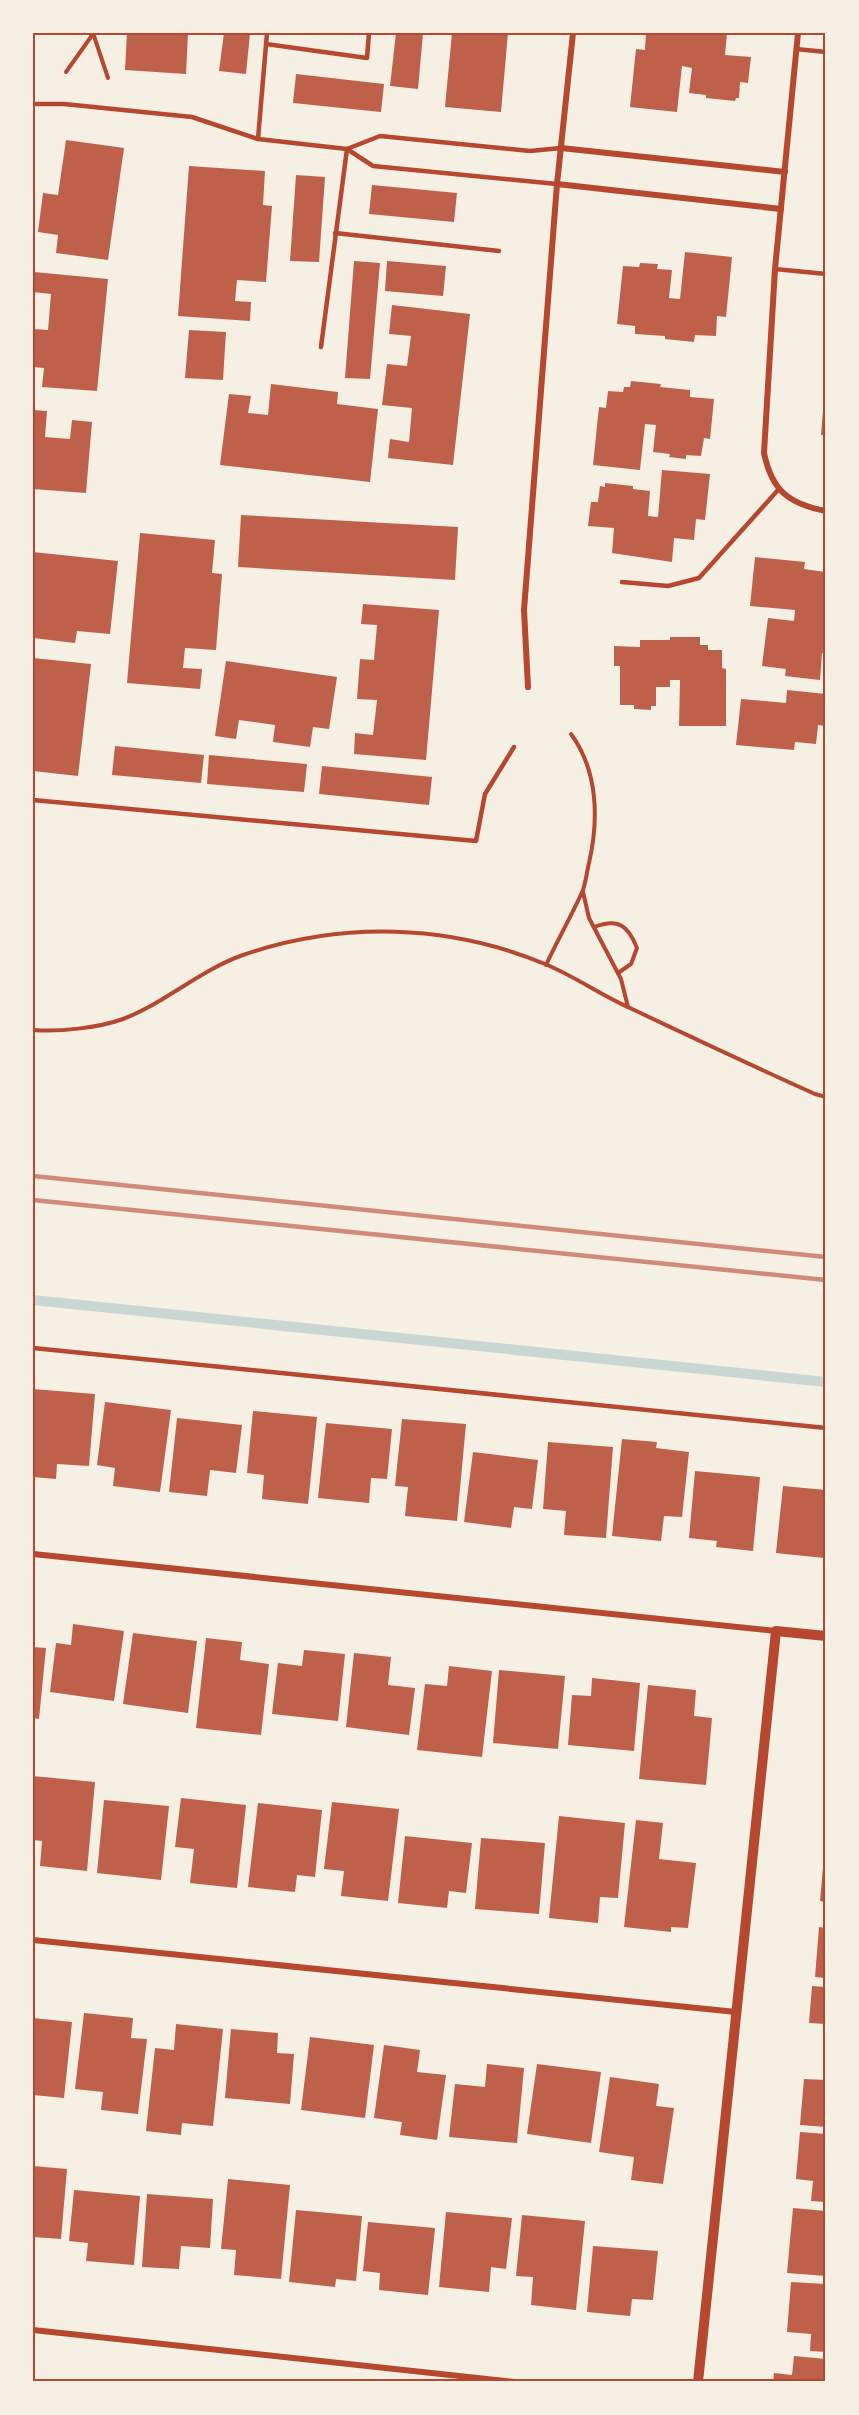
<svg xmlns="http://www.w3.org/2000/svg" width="859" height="2415" viewBox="0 0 859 2415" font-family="'Noto Sans',sans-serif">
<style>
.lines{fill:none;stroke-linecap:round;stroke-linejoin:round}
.stream{stroke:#c9d6d2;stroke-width:10}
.building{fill:#bf614a}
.path{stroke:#b5482f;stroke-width:4}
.service{stroke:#b5482f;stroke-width:4.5}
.minor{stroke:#b5482f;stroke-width:6}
.tertiary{stroke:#b5482f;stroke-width:10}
.rail{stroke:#cf8b77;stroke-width:4.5}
.neatline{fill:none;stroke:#b5482f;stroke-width:2}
</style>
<rect width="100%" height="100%" fill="#f6efe4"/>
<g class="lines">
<!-- stream -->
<path class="stream" d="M33,1300L826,1382"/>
</g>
<!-- building -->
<g class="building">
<path d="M127,33H188L186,74L125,70Z"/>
<path d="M224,33H250L246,74L219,71Z"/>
<path d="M396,33H423L418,89L390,86Z"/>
<path d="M452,33H508L501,112L445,107Z"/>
<path d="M646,33H727L725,55L751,57L748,83L740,82L739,98H736L735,101L706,98V95L689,93L692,68L682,66L677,112L630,107L636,49L645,50Z"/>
<path d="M296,74L384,84L381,112L293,103Z"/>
<path d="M66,140L124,148L108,260L56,253L58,235L38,232L43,193L58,195Z"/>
<path d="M189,166L265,171L263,205L272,206L266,282L237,280L235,301L251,302L250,321L178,316Z"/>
<path d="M296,175L325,177L319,262L290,261Z"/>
<path d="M372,185L457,193L454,222L369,214Z"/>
<path d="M685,252L732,257L726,317L717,316L716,336L695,335L694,342L665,339V336L635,334V326L617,324L623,266L639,267L640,263L658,264L657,269L672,270L669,298L680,299Z"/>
<path d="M354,261L380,263L370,379L345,378Z"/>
<path d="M387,261L446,266L443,296L385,291Z"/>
<path d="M34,272L108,279L97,391L42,387L44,368L33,367V329L48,330L51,294L33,292Z"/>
<path d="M392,305L470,314L453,465L388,458L390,439L409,442L412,408L382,405L387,364L407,366L411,336L389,334Z"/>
<path d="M189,330L226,332L223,380L185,378Z"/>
<path d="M631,381L661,384L660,387L690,390V397L714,399L710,439L704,438L701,456L686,455V459L669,457L670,454L653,452L656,425L645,424L640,470L593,465L599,407L606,408L608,391L623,392L624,387H630Z"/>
<path d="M271,384L338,392L337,404L378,409L370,482L220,465L229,394L251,396L248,413L268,415Z"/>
<path d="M824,399H826V435H821Z"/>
<path d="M33,410L47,411L45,437L70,439L72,420L92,422L86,493L33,489Z"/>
<path d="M662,470L710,474L705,520L696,519L694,540L674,538L672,562L612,553L614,528L588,526L591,502H598L600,486L605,487V483L633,486V489L650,491L648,516L658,517Z"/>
<path d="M241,515L458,527L455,580L238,567Z"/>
<path d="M140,533L215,540L212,573L222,574L216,650L185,648L183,668L202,669L200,689L127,683Z"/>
<path d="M33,552L118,561L110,634L77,631L75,643L33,638Z"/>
<path d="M755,557L805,562L804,569L825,572L826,654L822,653L820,680L785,676L786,669L762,666L768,618L794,621L795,610L750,606Z"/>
<path d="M363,604L439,610L426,760L354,754L355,733L373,735L377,700L357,699L360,659L374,660L377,625L361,624Z"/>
<path d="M670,637H700V645H708V650H722V668L726,669V726H679L680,680H670V687H656V706H651V710L634,709V705H620V666H614V646L640,647V640H670Z"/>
<path d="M33,658L91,664L78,776L33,771Z"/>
<path d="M226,661L337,677L329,729L313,727L310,747L273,742L275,725L239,720L236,739L215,736Z"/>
<path d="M787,690L826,694V726L818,725L816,744L795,742L794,750L736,745L741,699L786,703Z"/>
<path d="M115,746L204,755L201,783L112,775Z"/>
<path d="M209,755L307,764L304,792L207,784Z"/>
<path d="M322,766L432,777L429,805L319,794Z"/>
<path d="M33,1389L95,1394L89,1466L57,1464L56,1479L33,1477Z"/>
<path d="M105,1402L171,1410L160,1492L113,1486L115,1468L97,1465Z"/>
<path d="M253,1411L317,1417L308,1504L262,1499L264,1475L247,1473Z"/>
<path d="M177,1418L242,1425L236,1473L210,1470L207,1496L169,1492Z"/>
<path d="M402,1419L466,1424L457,1521L405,1516L408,1487L395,1486Z"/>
<path d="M326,1423L392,1429L387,1479L371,1478L369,1503L318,1498Z"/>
<path d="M622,1439L657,1442L656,1448L689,1452L682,1517L664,1516L661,1541L612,1536Z"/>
<path d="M548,1442L613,1447L606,1538L564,1535L566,1511L543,1509Z"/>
<path d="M473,1452L538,1460L532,1509L514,1507L511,1528L464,1522Z"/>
<path d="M695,1471L760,1477L753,1551L716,1547L717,1541L689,1538Z"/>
<path d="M783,1486L826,1490L824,1558L776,1553Z"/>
<path d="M73,1624L124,1631L114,1701L50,1692L56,1643L71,1645Z"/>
<path d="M133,1633L197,1641L188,1713L123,1704Z"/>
<path d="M206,1638L242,1642L240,1660L269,1664L261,1735L196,1728Z"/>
<path d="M33,1647L46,1648L39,1719L33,1718Z"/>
<path d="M304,1650L345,1654L338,1721L272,1714L278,1663L302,1666Z"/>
<path d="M354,1653L391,1657L388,1685L415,1688L409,1735L346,1727Z"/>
<path d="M449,1666L492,1671L482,1757L417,1750L425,1684L447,1686Z"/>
<path d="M499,1670L565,1676L558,1749L493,1743Z"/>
<path d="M592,1678L640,1683L634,1751L568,1745L572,1695L591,1696Z"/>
<path d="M648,1685L696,1690L694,1716L712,1718L706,1785L639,1779Z"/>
<path d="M33,1776L95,1782L87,1871L40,1866L42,1841L33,1840Z"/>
<path d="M181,1798L246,1805L237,1888L190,1883L194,1849L175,1847Z"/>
<path d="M104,1800L169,1806L161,1880L97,1873Z"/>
<path d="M332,1802L399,1809L388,1901L341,1896L344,1871L324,1869Z"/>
<path d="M258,1803L322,1810L315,1877L297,1875L295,1892L248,1887Z"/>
<path d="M559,1816L625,1823L618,1898L600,1897L598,1923L549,1918Z"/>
<path d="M636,1820L663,1823L659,1859L696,1863L688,1928L671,1927V1932L624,1927Z"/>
<path d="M405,1836L472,1843L466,1893L449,1891L447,1908L398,1903Z"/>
<path d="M481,1838L545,1843L539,1914L475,1909Z"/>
<path d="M824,1856H826V1902L820,1901Z"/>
<path d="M819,1927L826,1928V1978L815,1977Z"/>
<path d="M812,1986L826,1987V2024L809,2023Z"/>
<path d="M84,2013L133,2018L131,2038L147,2039L138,2114L101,2110L103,2092L75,2089Z"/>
<path d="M33,2018L72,2022L64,2098L33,2095Z"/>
<path d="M176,2024L223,2029L213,2126L182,2123L181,2135L146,2131L155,2048L174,2050Z"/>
<path d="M231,2029L278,2033L277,2053L294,2054L290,2104L225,2098Z"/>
<path d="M310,2037L374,2045L365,2118L301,2110Z"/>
<path d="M384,2045L420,2050L417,2072L446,2075L437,2140L400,2135L402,2122L374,2118Z"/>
<path d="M487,2064L524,2068L517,2143L449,2137L455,2084L485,2087Z"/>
<path d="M537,2064L601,2072L591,2143L527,2134Z"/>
<path d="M610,2077L659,2084L656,2106L674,2108L663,2184L631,2180L634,2157L599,2152Z"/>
<path d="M804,2079L826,2080V2127L800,2125Z"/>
<path d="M800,2132L826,2134V2202L811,2201L813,2181L796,2179Z"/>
<path d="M33,2166L67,2169L61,2239L33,2237Z"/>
<path d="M228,2179L290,2185L281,2279L234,2275L236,2250L221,2249Z"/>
<path d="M74,2190L140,2196L134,2265L86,2261L88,2243L69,2241Z"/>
<path d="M147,2194L213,2199L210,2248L181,2246L179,2269L142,2267Z"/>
<path d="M793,2208L826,2211V2276L787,2273Z"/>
<path d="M296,2210L362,2216L356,2281L336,2279L335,2287L289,2282Z"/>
<path d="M446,2212L512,2218L506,2269L491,2267L489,2292L439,2287Z"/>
<path d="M522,2215L585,2221L576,2310L531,2305L533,2277L516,2276Z"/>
<path d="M368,2222L435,2228L428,2295L379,2290L380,2273L363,2271Z"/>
<path d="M593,2246L658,2251L653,2300L632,2299L630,2316L587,2312Z"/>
<path d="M791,2282L826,2284V2352L810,2351L811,2334L787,2332Z"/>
<path d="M794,2356L826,2359V2382H773L774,2373L792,2375Z"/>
</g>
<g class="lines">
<!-- path -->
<g class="path">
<path d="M93,33L108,78"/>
<path d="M66,72L93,34"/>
<path d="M583,892L589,918L621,979L628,1007"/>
<path d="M594,927C618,918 628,925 637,948L631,964L618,973"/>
<path d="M546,965C558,939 572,915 583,890C586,881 587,871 589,863C599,819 598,771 571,734"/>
<path d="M33,1030C59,1032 98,1028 123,1019C165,1003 200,970 243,955C342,921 449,924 545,964C574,976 601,995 630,1008C691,1037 753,1066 815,1094L826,1097"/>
</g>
<!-- service -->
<g class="service">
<path d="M266,44L367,58L369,33"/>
<path d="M796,49L826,52"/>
<path d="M33,104H64L192,117L258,139L347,149L373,166L557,184"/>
<path d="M258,139L267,33"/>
<path d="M347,149L380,136L530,151L561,148"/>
<path d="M335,233L499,251"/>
<path d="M775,269L826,274"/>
<path d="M321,347L347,149"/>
<path d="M622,582L668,586L699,578L778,490"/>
<path d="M33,800L476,841L485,794L514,747"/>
<path d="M33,1348L826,1428"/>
</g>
<!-- minor -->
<g class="minor">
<path d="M798,33L775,269L764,453C772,491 789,504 826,511"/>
<path d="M561,148L785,172"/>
<path d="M557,184L781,209"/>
<path d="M528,687L524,610L557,184L573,33"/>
<path d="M33,1554L776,1631"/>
<path d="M33,1940L736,2012"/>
<path d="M33,2330L515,2382"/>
</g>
<!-- tertiary -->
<path class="tertiary" d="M698,2382L776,1631L826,1636"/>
<!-- rail -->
<g class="rail">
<path d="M33,1176L826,1257"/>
<path d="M33,1200L826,1280"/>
</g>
</g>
<!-- border -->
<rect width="859" height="2415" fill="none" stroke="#f6efe4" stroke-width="69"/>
<rect x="34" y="34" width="790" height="2346" class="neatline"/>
</svg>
